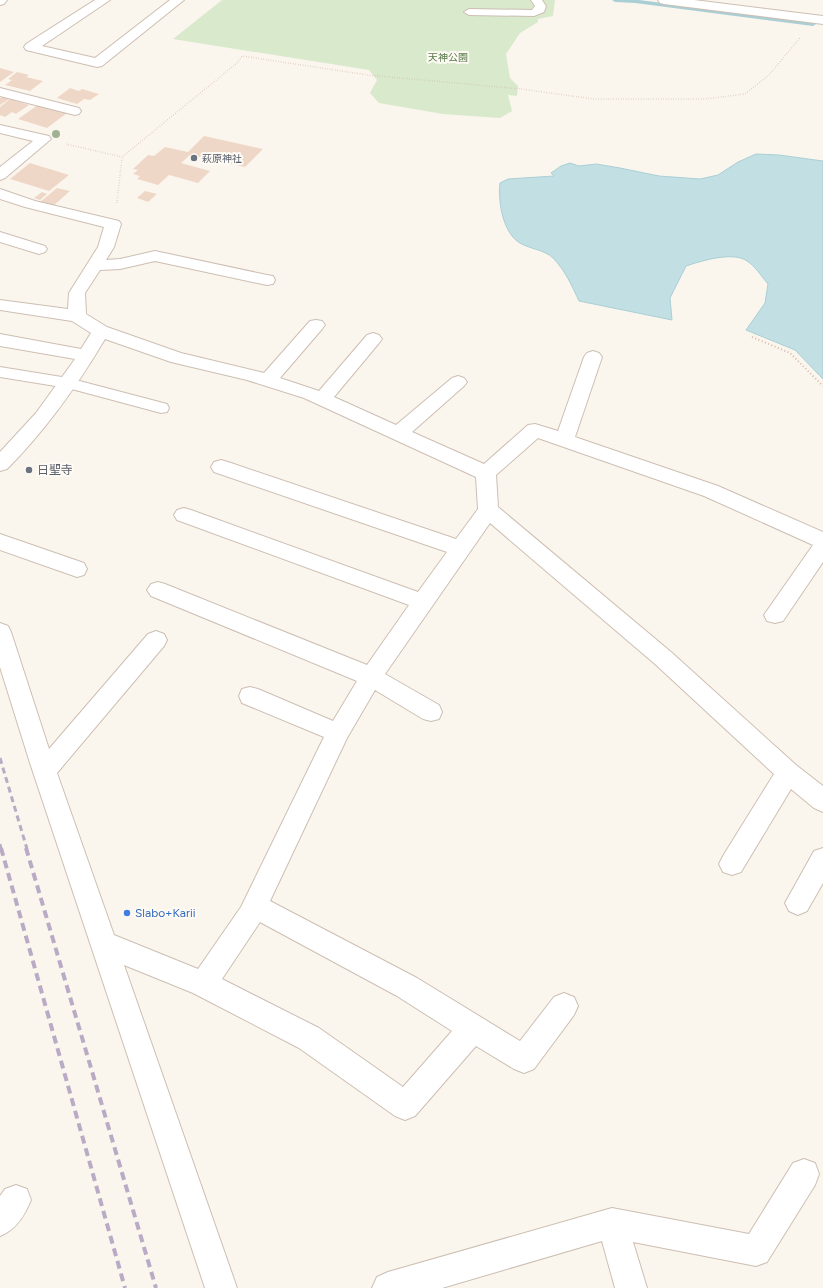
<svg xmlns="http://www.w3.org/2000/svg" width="823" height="1288" viewBox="0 0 823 1288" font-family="Figtree,'Noto Sans JP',sans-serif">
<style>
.green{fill:#d8e9cc}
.water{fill:#c2dfe4;stroke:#a9cfd5}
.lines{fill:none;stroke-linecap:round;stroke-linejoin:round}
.stream{fill:#a9cfd5;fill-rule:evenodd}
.building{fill:#efd7c7}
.service-casing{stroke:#cdbeb3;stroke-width:2}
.minor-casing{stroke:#cdbeb3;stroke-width:2}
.path-far1{stroke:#d4baa9;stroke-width:1.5;stroke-dasharray:0.5 2;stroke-linecap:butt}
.path{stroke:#d4baa9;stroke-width:2;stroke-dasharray:1 2.5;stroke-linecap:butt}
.service{fill:#fff;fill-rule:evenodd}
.minor{fill:#fff;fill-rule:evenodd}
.rail-far1{stroke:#b9abc6;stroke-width:3;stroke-dasharray:6 4;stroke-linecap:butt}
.rail{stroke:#b9abc6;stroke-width:4;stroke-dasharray:8 5;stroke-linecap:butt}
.tree{fill:#a1b293}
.worship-dot{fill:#6b7280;stroke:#fefaf4;stroke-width:1.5}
.shop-dot{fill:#3f7fe0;stroke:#fefaf4;stroke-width:1.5}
.labels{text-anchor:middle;stroke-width:4;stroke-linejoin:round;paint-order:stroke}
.far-park-label{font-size:10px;fill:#587a49;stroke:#fefaf4}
.far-worship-label{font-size:10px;fill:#5b616d;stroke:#fefaf4;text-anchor:start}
.worship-label{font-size:12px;fill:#5b616d;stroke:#fefaf4;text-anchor:start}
.shop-label{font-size:12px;fill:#366cbe;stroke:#fefaf4;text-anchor:start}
</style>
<rect width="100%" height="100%" fill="#fbf6ed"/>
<!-- green -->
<path class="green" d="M222,0H555L553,16L538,19V22L520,33L506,54L510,78L518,86L517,96L508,95L512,111L500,118L443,114L379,103L370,93L377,80L369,70L173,39Z"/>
<!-- water -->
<path class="water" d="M756,154L779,155L823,161V379L795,350L746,330L765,303L768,284C762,277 755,266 747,261C733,251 701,261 686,266L670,298L672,320L579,301C572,286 565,270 553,258C544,249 527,249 517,241C502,229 498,200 500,183L508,179L554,176L551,173L561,166L570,163L579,166L596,164L620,168L659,176L700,179L718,175L738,162Z"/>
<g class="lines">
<!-- stream -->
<path class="stream" d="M612,0H639L813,22L816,24L813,26L635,3L615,2Z"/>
</g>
<!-- building -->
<g class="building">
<path d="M0,68L14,72L0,82Z"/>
<path d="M17,72L29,75L26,77L43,81L30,91L5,85L12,80L8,79Z"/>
<path d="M70,88L79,91L82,89L99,94L90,100L84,99L77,104L57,98Z"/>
<path d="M4,96L11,98L0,105V98Z"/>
<path d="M10,99L29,105L16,114L12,112L5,117L0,115V107Z"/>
<path d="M38,105L67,113L47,128L18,119Z"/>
<path d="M204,136L263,149L245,167L190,155L181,163L210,171L198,183L169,175L158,185L137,179L140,176L133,174L138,170L133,169L148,155L154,156L165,147L188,152Z"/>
<path d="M30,163L69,175L49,191L10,179Z"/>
<path d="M57,188L70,191L53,206L40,202Z"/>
<path d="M145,191L157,194L148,202L137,198Z"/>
<path d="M42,192L47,194L40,200L34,198Z"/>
</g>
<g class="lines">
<defs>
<g id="service">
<path d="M531,0H542L546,6L544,12L534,16L469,15L464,12L469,9L532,10L535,6Z"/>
<path d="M0,88L79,108L81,111L79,114L75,115L0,96Z"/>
<path d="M0,367L68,378L167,404L169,408L167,412L161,413L68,388L0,377Z"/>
</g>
<g id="minor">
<path d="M0,0H7L4,4L0,5Z"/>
<path d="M95,0H110L42,46L95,58L170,0H184L102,66L97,67L26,50L24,47L26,44Z"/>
<path d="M658,0H694L823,16V24L664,4L660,3Z"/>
<path d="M0,125L49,136L51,139L5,178L0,180V167L33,141L0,133Z"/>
<path d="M0,189L35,201L119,221L121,224L114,247L106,260L120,259L155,251L267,275L273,276L275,280L273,284L267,285L155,261L120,269L100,270L85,293L86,314L107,327L181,353L264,373L310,321L316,320L322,321L325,325L322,329L280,378L319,391L367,335L373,333L379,335L382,339L379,343L334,397L396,425L452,378L458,376L464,378L467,382L464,386L412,432L484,464L528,425L535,424L558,431L584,357L587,353L593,351L599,353L602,357L575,437L718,486L823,532V562L783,621L775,623L767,621L764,615L813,545L704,496L538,438L496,475L498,507L671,652L796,765L823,786V812L814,808L791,789L741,872L732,875L723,872L719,864L723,856L774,774L655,664L490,523L385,674L439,705L442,712L439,719L431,721L423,719L375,690L347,738L270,901L417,978L520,1041L554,997L564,993L574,997L578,1006L574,1015L534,1069L524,1073L514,1069L476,1046L415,1116L405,1120L395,1116L299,1048L193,993L124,965L237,1288H205L30,763L0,667V623L8,626L11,632L49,749L148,634L156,631L164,634L167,640L164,646L57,773L114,935L198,969L241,907L324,737L242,703L239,696L242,689L250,687L258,689L333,721L357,681L151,596L147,590L151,584L158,582L165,584L367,665L409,605L177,520L174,515L177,510L184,508L191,510L418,592L447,552L214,472L211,467L214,462L221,460L228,462L456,539L478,509L476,477L304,398L247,380L171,362L105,339C77,386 46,430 7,469L0,471V452L36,413L75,359L0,346V334L81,349L91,333L72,321L0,310V300L68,309L69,293L98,247L104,227L25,207L0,199ZM260,922L397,996L452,1031L403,1087L319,1028L222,979Z"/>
<path d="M0,232L45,246L47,249L45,252L39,254L0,242Z"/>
<path d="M0,534L84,563L87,569L84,575L77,577L0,550Z"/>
<path d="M823,848V883L807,911L798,915L789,911L785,903L814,851Z"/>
<path d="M804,1159L815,1163L819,1174L815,1185L767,1262L756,1266L633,1242L647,1288H615L602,1241L442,1288H372L377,1277L388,1272L612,1208L749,1234L793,1163Z"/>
<path d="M16,1185L27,1189L31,1200C25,1215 16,1230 0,1236V1196L5,1189Z"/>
</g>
</defs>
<!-- service casing -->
<use href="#service" class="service-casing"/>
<!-- minor casing -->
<use href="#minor" class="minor-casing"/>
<!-- path-far1 -->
<g class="path-far1">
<path d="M66,144L122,157"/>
<path d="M117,203L122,157L237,63L242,56L368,75L521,89L594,99H705L745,94L769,75L800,38"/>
</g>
<!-- path -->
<path class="path" d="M752,337L790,353L823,386"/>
<!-- service -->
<use href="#service" class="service"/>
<!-- minor -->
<use href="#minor" class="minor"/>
<!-- rail-far1 -->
<g class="rail-far1">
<path d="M0,758L27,849"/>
<path d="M0,844L1,849"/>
</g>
<!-- rail -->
<g class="rail">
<path d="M1,848L125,1288"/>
<path d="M26,848L156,1288"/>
</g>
</g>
<!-- trees -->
<circle class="tree" cx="56" cy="134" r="4"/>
<!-- markers -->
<g class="worship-dot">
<circle cx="194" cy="158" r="4"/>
<circle cx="29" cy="470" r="4"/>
</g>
<circle class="shop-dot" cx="127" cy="913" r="4"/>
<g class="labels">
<!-- far-park labels -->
<g class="far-park-label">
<text x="448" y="61">天神公園</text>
</g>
<!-- far-worship labels -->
<g class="far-worship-label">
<text x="202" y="162">萩原神社</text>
</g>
<!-- worship labels -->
<g class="worship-label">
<text x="37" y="474">日聖寺</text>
</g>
<!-- shop labels -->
<g class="shop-label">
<text x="135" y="917">Slabo+Karii</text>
</g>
</g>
</svg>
